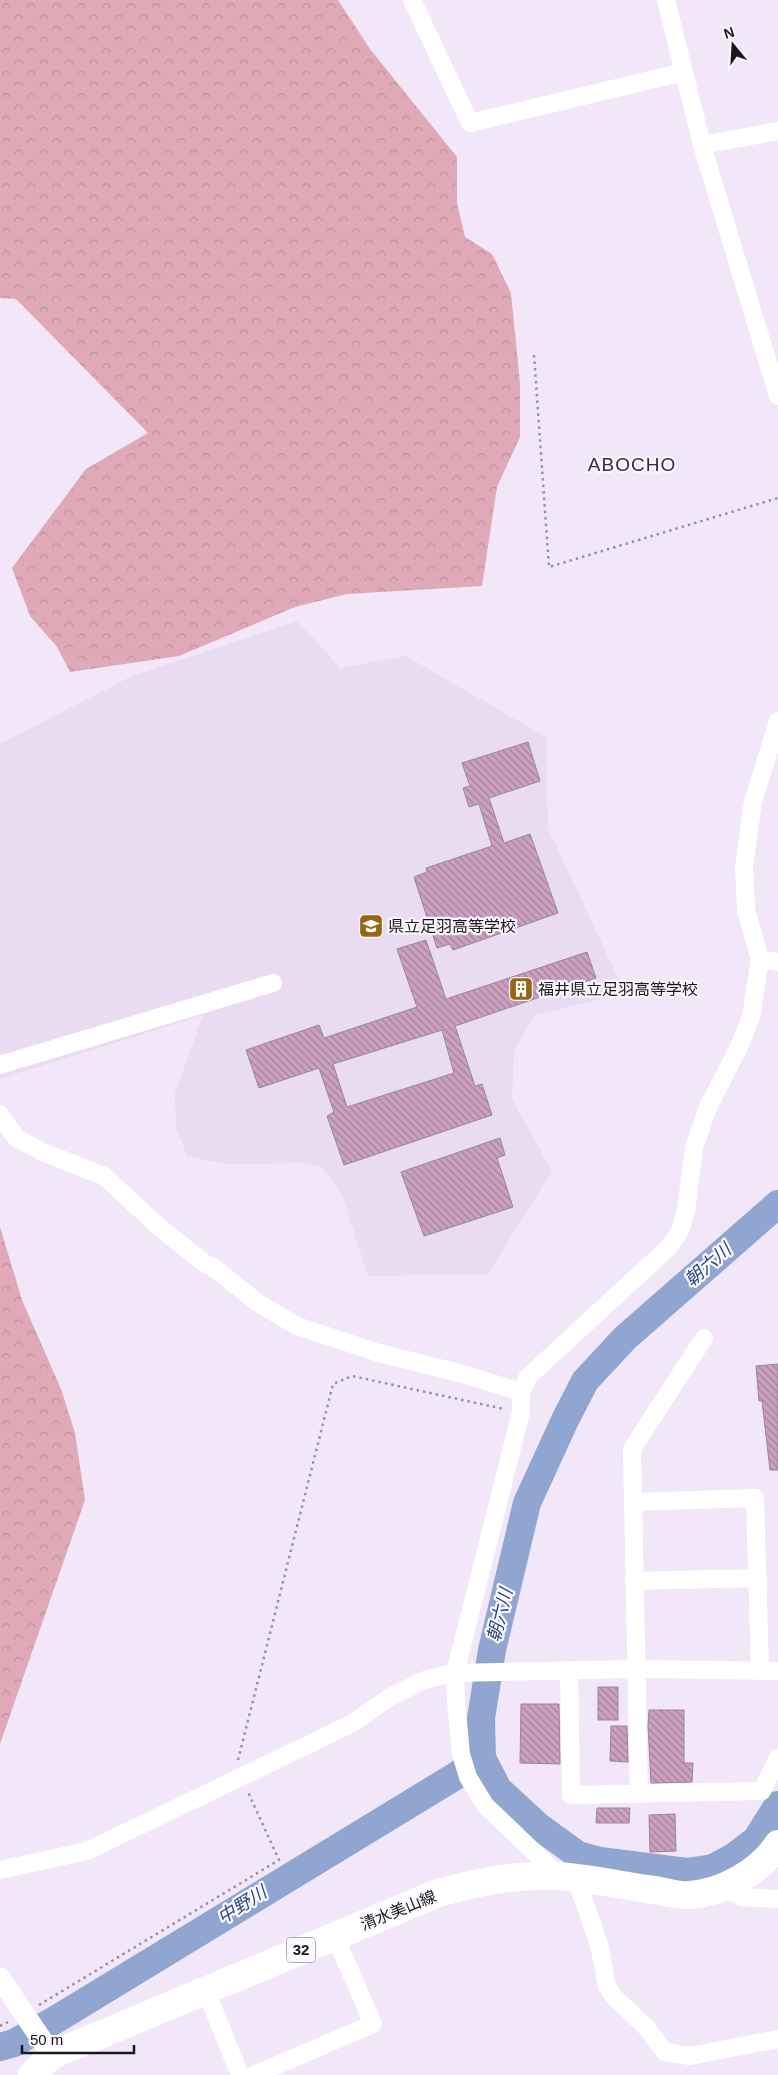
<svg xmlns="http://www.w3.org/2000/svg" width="778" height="2075" viewBox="0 0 778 2075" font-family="Arial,'Noto Sans JP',sans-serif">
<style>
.built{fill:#e8dbf2}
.forest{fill:url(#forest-crowns)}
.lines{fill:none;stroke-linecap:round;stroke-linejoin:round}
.river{stroke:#90a6d0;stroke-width:28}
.building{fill:url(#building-back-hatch);stroke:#978893;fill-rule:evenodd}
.path{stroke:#98909d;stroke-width:2.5;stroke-dasharray:2.5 4;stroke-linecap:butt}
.minor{stroke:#fff;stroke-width:18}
.tertiary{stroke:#fff;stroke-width:21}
.primary{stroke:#fff;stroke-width:28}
.labels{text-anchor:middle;stroke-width:4.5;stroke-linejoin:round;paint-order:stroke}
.shield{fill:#fbf7fe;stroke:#5e5a60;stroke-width:1}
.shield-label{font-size:15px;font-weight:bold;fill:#1a161c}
.poi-label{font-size:16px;fill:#1a161c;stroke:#fbf7fe;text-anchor:start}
.street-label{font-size:16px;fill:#1a161c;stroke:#fbf7fe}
.water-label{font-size:18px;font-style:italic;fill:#2c477c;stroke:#fbf7fe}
.quarter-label{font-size:19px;letter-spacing:1px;fill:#372f3c;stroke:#fbf7fe}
</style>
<defs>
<pattern id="forest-crowns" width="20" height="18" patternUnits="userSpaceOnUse" patternTransform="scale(1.25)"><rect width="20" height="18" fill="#dfa9b8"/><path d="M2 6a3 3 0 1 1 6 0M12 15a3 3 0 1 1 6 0" fill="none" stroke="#bf919e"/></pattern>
<pattern id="building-back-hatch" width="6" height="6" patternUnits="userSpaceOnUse" patternTransform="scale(1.25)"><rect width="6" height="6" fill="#cba0c0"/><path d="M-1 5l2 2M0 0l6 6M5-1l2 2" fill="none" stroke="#a4819b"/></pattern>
</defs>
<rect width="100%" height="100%" fill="#f1e7f8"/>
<!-- built -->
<path class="built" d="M298,621L340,668L406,656L546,737L548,828L625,993L535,1015L514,1051L512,1099L552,1171L488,1274L368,1276L342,1194L323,1168L305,1163L224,1164L187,1156L176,1128L175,1093L203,1015L0,1079V744L130,677Z"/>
<!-- forest -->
<g class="forest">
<path d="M0,0H338L370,49L457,157V203L465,237L492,254L511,293L520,383V437L497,487L482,586L347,594L295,607L179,656L70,672L57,647L30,616L12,568L86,469L148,433L16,299L0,298Z"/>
<path d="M0,1227L22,1300L61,1389L75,1433L85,1500L0,1744Z"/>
</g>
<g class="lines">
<!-- river -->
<g class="river">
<path d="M778,1204L625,1338L585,1381L565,1420L527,1503L492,1650L481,1718L482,1758L498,1789L538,1826L578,1855L600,1861L687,1872L713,1868L735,1856L756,1840L778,1805"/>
<path d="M0,2047L14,2043L55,2020L454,1777L482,1758"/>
</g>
</g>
<!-- building -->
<g class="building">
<path d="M528,742L540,781L489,798L504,843L530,834L558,913L453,950L450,944L437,948L414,877L427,872L426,868L492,846L479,804L469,807L463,788L470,786L462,763Z"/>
<path d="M426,940L446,999L587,952L596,978L455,1026L475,1086L482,1084L492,1115L344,1165L327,1116L334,1112L319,1068L259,1088L246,1050L319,1025L324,1038L417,1007L397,949ZM442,1030L454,1073L347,1107L333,1064Z"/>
<path d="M500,1138L505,1155L497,1158L513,1207L424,1236L401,1172Z"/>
<path d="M778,1364V1470H770L762,1401H759L756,1366Z"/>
<rect x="598" y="1687" width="20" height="33"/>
<path d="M521,1704H559L560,1764L520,1763Z"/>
<path d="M649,1710H684V1763H693L692,1782L651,1783L648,1726Z"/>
<path d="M611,1726H627L628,1762L610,1761Z"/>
<path d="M597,1808H630L629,1823H596Z"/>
<path d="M675,1814L676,1851L650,1852L649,1815Z"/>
</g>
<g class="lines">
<!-- path -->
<g class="path">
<path d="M534,355L549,567L778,498"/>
<path d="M238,1760L333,1384L352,1376L504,1409"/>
<path d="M39,2005L279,1860L247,1790"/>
<path d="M0,2026L8,2022"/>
</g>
<!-- minor -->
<g class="minor">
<path d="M412,0L470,123L684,72"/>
<path d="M666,0L702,145L778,396"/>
<path d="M702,145L778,131"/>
<path d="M760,959L778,962"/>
<path d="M0,1065L273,983"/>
<path d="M0,1114L16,1138L45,1153L104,1176L158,1226L204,1263L213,1267L258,1303L297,1326L379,1353L463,1374L521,1392"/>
<path d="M633,1502L755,1498L760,1670"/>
<path d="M634,1581L758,1578"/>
<path d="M569,1671L571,1795L762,1791L778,1758"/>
<path d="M639,1794L632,1449L704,1338"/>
<path d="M0,1870L87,1851L353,1723L390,1697L427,1679L455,1673L636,1669L778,1671"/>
<path d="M559,1876L485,1805L468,1777L461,1754L456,1702L455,1673L521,1412V1392L528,1377L669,1247L680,1231L686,1210L694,1148L708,1107L739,1047L751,1017L760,959L746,910L744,867L753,802L778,721"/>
<path d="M576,1879L599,1944L607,1986L614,1997L645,2026L665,2052L690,2056L778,2039"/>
<path d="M723,1888L742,1897L778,1899"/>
<path d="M206,1991L240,2075"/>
<path d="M254,2075L373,2024L335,1936"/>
</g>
<!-- tertiary -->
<path class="tertiary" d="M0,1978L52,2055"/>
<!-- primary -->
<path class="primary" d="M32,2075L52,2055L438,1893C478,1882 516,1874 558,1876C590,1878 623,1886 655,1890C666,1892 678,1896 689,1895C722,1893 760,1872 778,1844"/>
</g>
<!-- icons -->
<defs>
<symbol id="school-square" viewBox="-11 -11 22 22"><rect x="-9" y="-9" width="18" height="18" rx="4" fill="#966516" stroke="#fbf7fe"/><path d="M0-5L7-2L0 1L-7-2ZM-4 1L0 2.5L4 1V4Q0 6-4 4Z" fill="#fff"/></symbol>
<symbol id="building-square" viewBox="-11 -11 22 22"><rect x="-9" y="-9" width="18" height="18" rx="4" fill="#966516" stroke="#fbf7fe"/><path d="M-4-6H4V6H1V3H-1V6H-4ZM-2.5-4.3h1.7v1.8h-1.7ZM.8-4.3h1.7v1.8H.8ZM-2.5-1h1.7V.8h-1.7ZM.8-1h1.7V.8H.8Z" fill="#fff"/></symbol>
</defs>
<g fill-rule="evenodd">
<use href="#school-square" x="357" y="912" width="28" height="28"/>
<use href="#building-square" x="507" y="975" width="28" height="28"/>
</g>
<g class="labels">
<!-- shield labels -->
<rect class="shield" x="287" y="1937.5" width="28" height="25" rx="4"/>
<g class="shield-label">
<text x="301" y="1955">32</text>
</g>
<!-- poi labels -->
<g class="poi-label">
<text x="388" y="932">県立足羽高等学校</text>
<text x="538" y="995">福井県立足羽高等学校</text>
</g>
<!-- street labels -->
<g class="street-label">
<text transform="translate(398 1910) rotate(-22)" y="6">清水美山線</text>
</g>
<!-- water labels -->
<g class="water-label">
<text transform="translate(708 1265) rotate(-41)" y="6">朝六川</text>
<text transform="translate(500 1615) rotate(-76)" y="6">朝六川</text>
<text transform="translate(242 1905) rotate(-32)" y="6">中野川</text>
</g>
<!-- quarter labels -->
<g class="quarter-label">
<text x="632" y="471">ABOCHO</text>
</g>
</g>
<!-- north arrow -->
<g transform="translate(733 45) rotate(342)" stroke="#fbf7fe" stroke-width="4" paint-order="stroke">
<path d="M0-4L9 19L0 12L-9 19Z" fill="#1a161c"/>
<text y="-8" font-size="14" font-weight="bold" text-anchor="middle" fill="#1a161c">N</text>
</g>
<!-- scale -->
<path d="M22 2045v8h112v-8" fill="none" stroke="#1a161c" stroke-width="2.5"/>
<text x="30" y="2045" font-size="15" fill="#1a161c" stroke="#fbf7fe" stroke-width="4" paint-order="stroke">50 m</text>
</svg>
